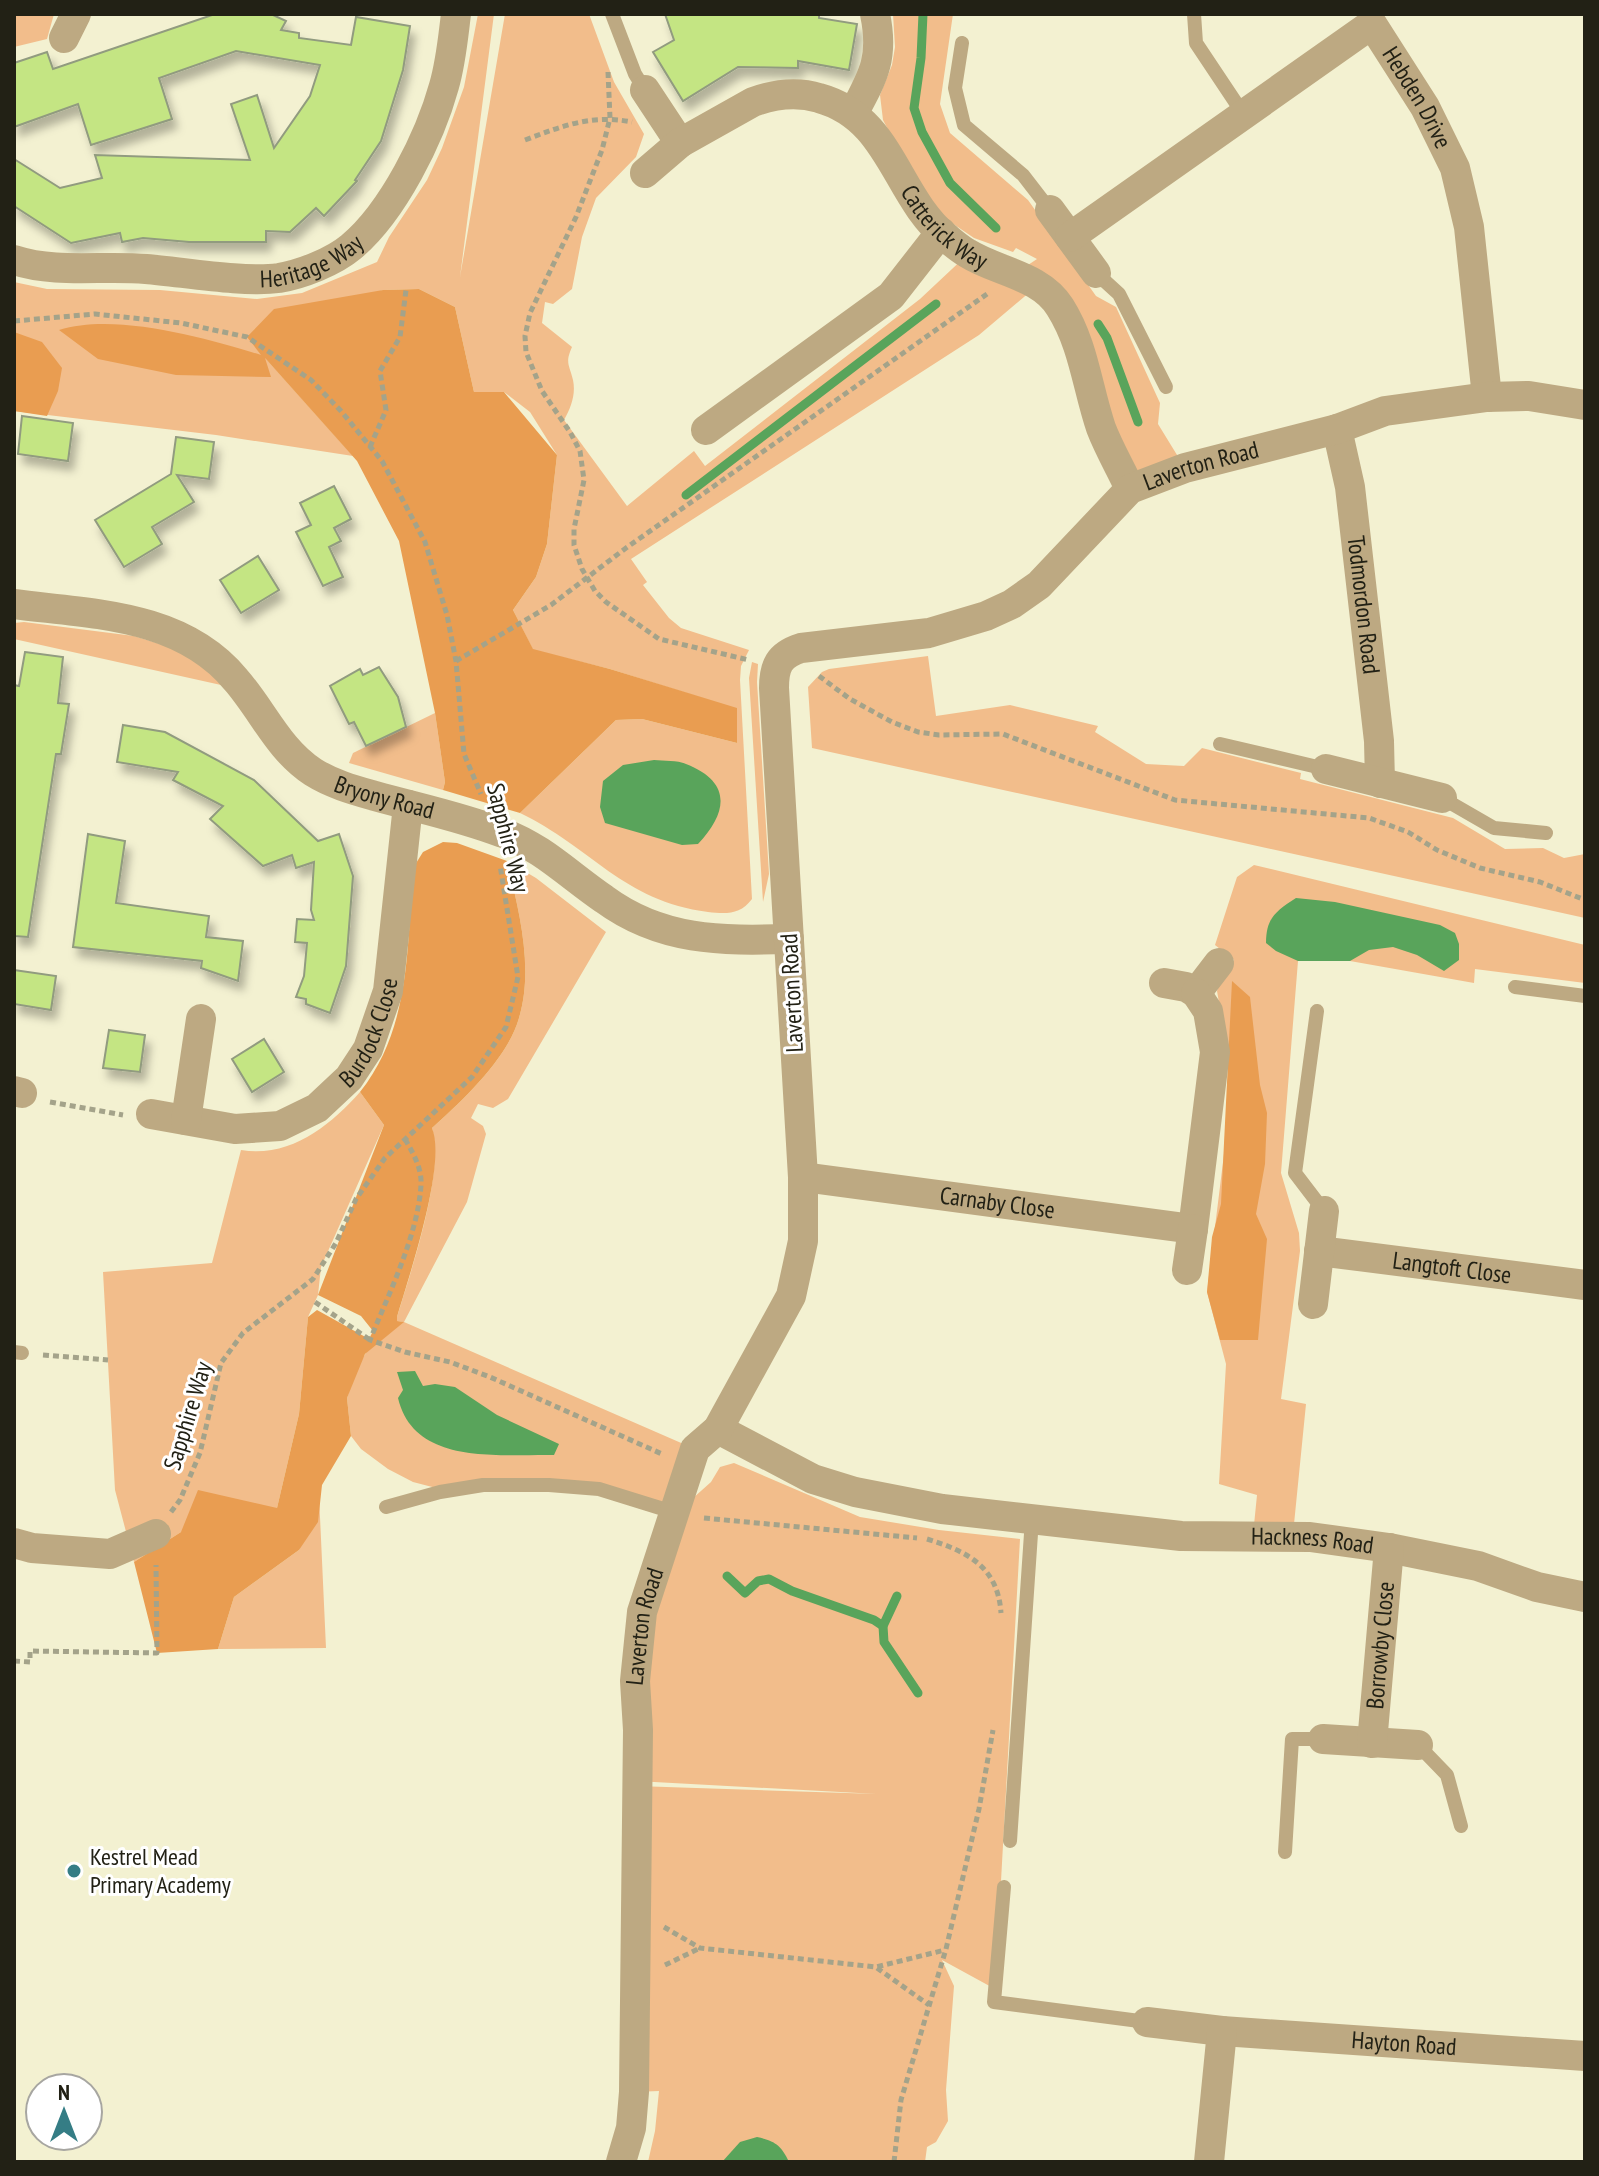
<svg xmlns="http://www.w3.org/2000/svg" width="1599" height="2176" viewBox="0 0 1599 2176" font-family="'PT Sans Narrow',sans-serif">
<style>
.green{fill:#f2bd8b}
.forest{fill:#e99d51}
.water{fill:#59a45b}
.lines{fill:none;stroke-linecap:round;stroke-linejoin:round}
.stream{stroke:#59a45b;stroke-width:9}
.building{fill:#c4e583;stroke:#919b7f;stroke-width:2;filter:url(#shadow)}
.path{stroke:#a4a38a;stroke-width:5;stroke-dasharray:6 4;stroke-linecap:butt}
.service{stroke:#bda982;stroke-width:14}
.minor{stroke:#bda982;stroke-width:30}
.poi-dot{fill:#357d85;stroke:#fff;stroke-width:3}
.labels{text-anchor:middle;stroke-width:6;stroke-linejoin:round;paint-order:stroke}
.street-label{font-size:24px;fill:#222115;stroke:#fff}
.poi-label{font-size:24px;fill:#222115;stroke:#fff;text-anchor:start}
</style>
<defs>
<filter id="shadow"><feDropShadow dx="5" dy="9" stdDeviation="4" flood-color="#0004"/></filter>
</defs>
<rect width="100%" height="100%" fill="#f3f1d1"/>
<!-- green -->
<g class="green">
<path d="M14,14H54L47,39L14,47Z"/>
<path d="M478,14H494L460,277L505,14H589L614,82L644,134L636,157L596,198L582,237L572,289L553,304L545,302L542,323L572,347C565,363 569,364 573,380C576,394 571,408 564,420L627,506L694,451L705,466L920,299L968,254L1016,273L1037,259L1016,248L1013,252L974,238L946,219L920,190L883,120L880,95L892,65L895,47L893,14H953L940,104L950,133L1028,200L1096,296L1116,307L1160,403L1158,424L1185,468L1130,489L1037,286L979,335L631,559L647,582L643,585L669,618L681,628L749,650L741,666L740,680L752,899C740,915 726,914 708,912C623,901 591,847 520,813L616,720L642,719L737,743V709L610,669L533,650L513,610L536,577L547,544L557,455L530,412L504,392H474L455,307L419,289L383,290L250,341L353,456L216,435L14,411V282L47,289L160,290L257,299L302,293L377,262L389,237L427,180L442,148L464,87Z"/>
<path d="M24,622L134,636L183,651L230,687L14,639V623Z"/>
<path d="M928,656L936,716L1010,705L1098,726L1095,732L1146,764L1184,766L1202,748L1301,773L1300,779L1453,818L1505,849L1543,848L1564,858L1585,854V918L812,748L808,687L822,672L829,669Z"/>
<path d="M752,662L758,664L757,682L769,874L763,902L749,678Z"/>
<path d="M435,713L445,782L443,790L349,763L353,753Z"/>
<path d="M507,861L536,878L606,932L508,1099L493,1108L478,1104L471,1118L483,1126L486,1134L467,1202L404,1322L695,1449L671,1516L593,1487L440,1489L413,1482L388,1469L361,1449L351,1436L347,1398L357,1367L373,1342L403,1322L397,1321V1317C411,1271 445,1172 432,1128C462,1101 508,1058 519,1018C534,967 519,911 507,861Z"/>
<path d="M1254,865L1585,945V983L1475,969L1474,983L1350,961H1298L1281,1173L1299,1233L1300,1251L1281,1399L1306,1404L1294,1524L1254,1525L1257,1495L1219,1484L1226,1364L1207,1292L1224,1154L1229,1060L1217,991L1221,979L1234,960L1215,945L1237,877Z"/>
<path d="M360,1092L384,1125L321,1267L318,1295L308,1317L299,1414L277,1508L181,1532L134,1562L115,1490L103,1272L212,1263L241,1150C290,1158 330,1126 360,1092Z"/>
<path d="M734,1463L860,1517L939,1530L1020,1539L995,1989L942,1960L954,1986L946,2090L948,2121L936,2142L927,2147L925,2162H648L655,2131L659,2091L634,2092L636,1786L877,1794L636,1781V1676L673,1516L711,1482L720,1467Z"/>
<path d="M319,1495L326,1648L218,1649L234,1597L299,1550Z"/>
</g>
<!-- forest -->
<g class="forest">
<path d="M419,289L455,307L474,392H504L557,455L547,544L536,577L513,610L533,649L610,669L737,708V743L642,719L616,720L520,813L443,790L445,782L435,713L399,541L357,461L265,358L271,377L176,375L98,359L59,330C115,312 206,338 261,355L247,337L274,309L383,290Z"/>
<path d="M14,332L42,342L62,368L58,391L47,416L14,411Z"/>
<path d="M443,842L457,843L507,861C519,911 534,967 519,1018C508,1058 462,1101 432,1128C447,1164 409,1276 397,1317V1321L404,1322L365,1354L347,1398L351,1436L322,1485L318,1522L299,1550L234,1597L218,1649L157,1653L134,1562L181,1532L198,1490L277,1508L299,1414L308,1317L317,1310L369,1339L373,1331L361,1316L318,1295L384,1125L360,1092C411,1028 407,946 413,868L423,852Z"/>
<path d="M1232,981L1250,997L1260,1085L1267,1113L1265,1164L1256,1214L1267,1239L1258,1340H1220L1207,1292L1212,1237L1221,1204Z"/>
</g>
<!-- water -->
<g class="water">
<path d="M654,760C664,761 677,760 686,764C732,782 728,812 698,844L682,845L605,823L600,807L603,781L623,765Z"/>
<path d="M1296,898L1335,902L1440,925L1455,933L1459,944V960L1444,971L1417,955L1393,947L1369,950L1350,961H1298L1276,951L1266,943C1266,918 1276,911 1296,898Z"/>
<path d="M415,1371L423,1386L435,1384L455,1387L497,1415L559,1444L554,1455C499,1454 414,1466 398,1398L403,1390L397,1372Z"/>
<path d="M757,2137C775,2141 781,2145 789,2162H722L740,2142Z"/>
</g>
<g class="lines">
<!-- stream -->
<g class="stream">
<path d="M923,14L921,58L914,108L922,132L950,183L996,228"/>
<path d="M1098,324L1107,338L1138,422"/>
<path d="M686,495L936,304"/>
<path d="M727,1576L745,1593L758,1581L769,1579L792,1591L874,1620L883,1626"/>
<path d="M897,1596L883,1626L884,1642L918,1693"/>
</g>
</g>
<!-- building -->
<g class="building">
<path d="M215,14H271L286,21L281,30L299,33V38L351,45L356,17L410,26L403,70L381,141L355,180L357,181L324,216L316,208L290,232L266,231V242H189L143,238L122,242L120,233L71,243L14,206V159L60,188L102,178L95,155L250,160L231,104L257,95L274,148L310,96L320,65L236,51L159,78L172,119L91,145L78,104L14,127V63L47,52L53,69Z"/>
<path d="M665,14H819V18L857,24L849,70L798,61V68L738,67L683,101L653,52L674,40Z"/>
<path d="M22,416L73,423L68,461L18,454Z"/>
<path d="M176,437L214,442L209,479L177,475L194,502L152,527L162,544L124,567L95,520L171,474Z"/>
<path d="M334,486L351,519L334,528L341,541L329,547L343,577L323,586L296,532L311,525L300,503Z"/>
<path d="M258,556L279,590L241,613L220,580Z"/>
<path d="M25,652L63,657L58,703L69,704L61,754H56L28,937L14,936V685L19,686Z"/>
<path d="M379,667L398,697L406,727L366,746L354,722L349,724L330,686L360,669L363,675Z"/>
<path d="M123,725L165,732L254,780L318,841L339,834L353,876L346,966L330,1013L306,1004V999L296,997L304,976L307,943L295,942L297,919L314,920L311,910L314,862L296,868L292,855L263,866L210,819L223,806L173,780L178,772L117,762Z"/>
<path d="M88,834L125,841L116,903L209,916L206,937L243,941L238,981L201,968L202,961L73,947Z"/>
<path d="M14,970L56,976L51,1010L14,1004Z"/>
<path d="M109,1030L145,1035L140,1072L103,1068Z"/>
<path d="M264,1039L284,1072L252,1092L232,1059Z"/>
</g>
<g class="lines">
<!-- path -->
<g class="path">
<path d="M608,72L610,118L602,150L576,217L530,313L525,336L526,352L542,391L570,432L580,451L584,480L574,529V545L582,569L595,591L606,602L659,639L749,660"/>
<path d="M525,140C562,126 592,114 632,122"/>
<path d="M14,321L95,314L181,323L247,337L311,380L341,411L382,461L425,542L447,615L456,661L464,754L481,794"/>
<path d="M370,447L386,410L380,371L400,337L406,290"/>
<path d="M456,661L551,605L626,548L987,294"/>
<path d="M819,676L850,699L892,722L918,732L939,735L1003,734L1175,800L1369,818L1408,832L1437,850L1480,868L1540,882L1585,900"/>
<path d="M50,1102L123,1115"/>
<path d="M405,1139C413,1153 422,1168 421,1185C418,1235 389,1293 370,1340L405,1352L450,1362L490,1377L662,1454"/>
<path d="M315,1302L370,1340"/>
<path d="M43,1355L108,1360"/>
<path d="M171,1512L180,1500L200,1453L221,1363L243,1333L313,1279L336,1243L356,1199L385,1158L472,1077L506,1027L518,977L500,865"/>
<path d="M704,1518L917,1538"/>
<path d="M927,1539C966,1551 998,1566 1001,1613"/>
<path d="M14,1661L30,1662V1651L157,1653L156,1565"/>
<path d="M664,1927L700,1948L876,1967L945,1950"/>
<path d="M665,1965L700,1948"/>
<path d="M877,1968L929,2005"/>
<path d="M894,2162L901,2100L946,1949L979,1809L993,1730"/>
</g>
<!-- service -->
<g class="service">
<path d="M612,14L635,74L645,90"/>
<path d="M1194,14L1196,43L1244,115"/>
<path d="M962,43L955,88L964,125L1023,175L1050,210"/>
<path d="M1096,273L1119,294L1166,387"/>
<path d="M1220,744L1326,769"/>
<path d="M1442,798L1494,828L1546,833"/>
<path d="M1515,987L1585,996"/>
<path d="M1317,1011L1295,1173L1324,1211"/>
<path d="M14,1352L22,1353"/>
<path d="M386,1507L440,1492L483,1485H549L599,1489L673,1512"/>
<path d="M1418,1745L1447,1775L1461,1826"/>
<path d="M1010,1841L1032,1519"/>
<path d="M1285,1852L1292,1739H1323"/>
<path d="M1004,1887L994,2002L1147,2022"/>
</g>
<!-- minor -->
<g class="minor">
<path d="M64,38L76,14"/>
<path d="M645,90L680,143"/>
<path d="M854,112C874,75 884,57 875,14"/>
<path id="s1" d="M645,173L680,143L753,102C775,94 796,91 819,98C892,118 895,196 947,238C953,243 960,249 967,253C997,272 1040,275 1060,307C1084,345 1087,387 1101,428C1109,449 1121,469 1130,489"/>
<path d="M1050,210L1096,273"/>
<path id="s2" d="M1070,237L1372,24L1425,107L1455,168L1469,227L1487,397"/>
<path id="s3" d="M14,260C57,274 102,265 146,269C183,272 244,283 279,278C302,274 333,262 351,247C393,212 430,137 444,86C451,62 453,38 456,14"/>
<path id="s4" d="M1337,429L1350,487L1379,741L1380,783"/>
<path d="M706,430L891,296L941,232"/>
<path id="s5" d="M14,604C92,614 182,614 236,680C263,711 278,749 313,772C332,784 354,790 375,796C418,808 462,817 503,833C542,847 570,876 604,899C661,941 721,941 789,939"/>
<path d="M1326,769L1442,798"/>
<path d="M1164,983L1186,987L1196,993L1219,963"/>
<path d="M14,1091L22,1093"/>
<path id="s6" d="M151,1114L235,1129L280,1126L317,1108L349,1078L368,1049L388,991L408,805"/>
<path d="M186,1120L201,1019"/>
<path id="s7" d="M803,1177L1193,1229L1215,1052L1208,1011L1196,993"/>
<path id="s8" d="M1319,1251L1585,1285"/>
<path d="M1187,1270L1193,1229"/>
<path d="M1313,1304L1324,1211"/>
<path id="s9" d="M718,1429L813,1479L855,1492L942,1509L1181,1536L1310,1537L1389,1548L1478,1566L1537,1587L1585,1597"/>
<path d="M14,1543L32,1548L110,1554L156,1534"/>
<path d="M1323,1739L1418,1745"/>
<path id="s10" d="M1372,1743L1389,1548"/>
<path id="s11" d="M1147,2022L1222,2031L1585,2056"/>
<path id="s12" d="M621,2162L631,2128L634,2092L638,1730L635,1681L642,1612L695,1449L718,1429L791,1296L803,1241V1177L774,688C774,666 779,655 801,648L929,633L986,616L1012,604L1039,585L1130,489L1185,468L1337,429L1385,411L1487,397L1529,396L1585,405"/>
<path d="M1209,2162L1222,2031"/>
</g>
</g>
<!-- markers -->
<circle class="poi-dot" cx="74" cy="1871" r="8"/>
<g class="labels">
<!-- street labels -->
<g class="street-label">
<text dy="8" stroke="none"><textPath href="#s2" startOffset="456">Hebden Drive</textPath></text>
<text dy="8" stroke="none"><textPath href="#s1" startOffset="382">Catterick Way</textPath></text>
<text dy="8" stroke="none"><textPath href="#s3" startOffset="302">Heritage Way</textPath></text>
<text dy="8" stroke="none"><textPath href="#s12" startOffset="2026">Laverton Road</textPath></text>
<text dy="8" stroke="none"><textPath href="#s4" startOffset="178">Todmordon Road</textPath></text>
<text dy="8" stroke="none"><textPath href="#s5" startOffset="438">Bryony Road</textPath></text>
<text transform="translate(508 838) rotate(76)" y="8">Sapphire Way</text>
<text transform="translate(792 993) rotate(-93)" y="8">Laverton Road</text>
<text dy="8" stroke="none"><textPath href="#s6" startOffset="266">Burdock Close</textPath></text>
<text dy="8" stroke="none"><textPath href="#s7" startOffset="196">Carnaby Close</textPath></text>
<text dy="8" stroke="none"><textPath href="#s8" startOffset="134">Langtoft Close</textPath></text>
<text transform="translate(188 1416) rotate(-73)" y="8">Sapphire Way</text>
<text dy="8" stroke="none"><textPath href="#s9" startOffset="612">Hackness Road</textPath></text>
<text dy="8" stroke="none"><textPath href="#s12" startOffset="538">Laverton Road</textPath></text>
<text dy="8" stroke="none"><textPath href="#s10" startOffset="98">Borrowby Close</textPath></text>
<text dy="8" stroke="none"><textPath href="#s11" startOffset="258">Hayton Road</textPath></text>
</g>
<!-- poi labels -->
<g class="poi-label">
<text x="90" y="1865">Kestrel Mead<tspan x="90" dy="28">Primary Academy</tspan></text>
</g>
</g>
<!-- border -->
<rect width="1599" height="2176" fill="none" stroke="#222115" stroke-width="32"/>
<!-- north arrow -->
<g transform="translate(64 2112)"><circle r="38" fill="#ffffff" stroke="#a7a6a1" stroke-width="2"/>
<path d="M0-6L14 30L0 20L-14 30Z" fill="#357d85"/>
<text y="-12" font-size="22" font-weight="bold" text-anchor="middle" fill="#222115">N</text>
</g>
</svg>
